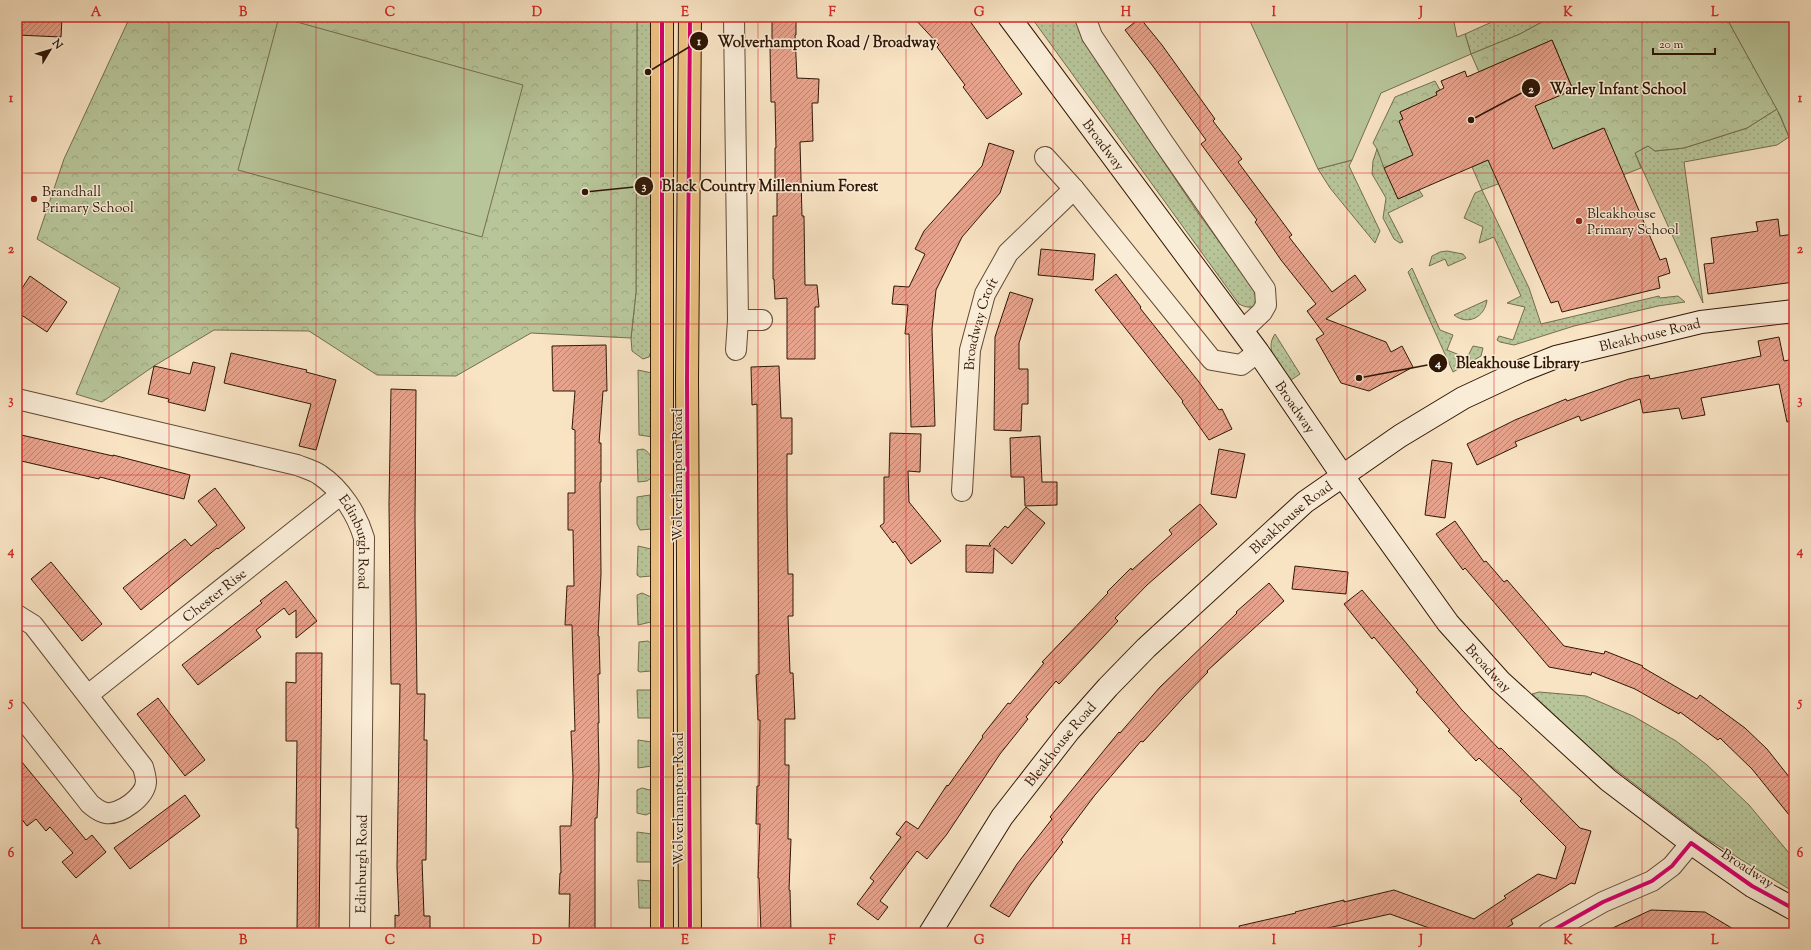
<svg xmlns="http://www.w3.org/2000/svg" width="1811" height="950" viewBox="0 0 1811 950" font-family="'Sorts Mill Goudy',serif">
<style>
.grass{fill:url(#grass-dots);stroke:#746e4f}
.forest{fill:url(#forest-crowns);stroke:#746e4f}
.pitch{fill:#b7c599;stroke:#746e4f}
.building{fill:url(#building-hatch);stroke:#301705}
.lines{fill:none;stroke-linecap:round;stroke-linejoin:round}
.street-casing{stroke:#624a34;stroke-width:22}
.secondary-casing{stroke:#301705;stroke-width:24}
.highway-casing{stroke:#301705;stroke-width:24}
.street{stroke:#faedd8;stroke-width:20}
.secondary{stroke:#faedd8;stroke-width:22}
.highway{stroke:#ecc282;stroke-width:22}
.cycleway-casing{stroke:#faedd8;stroke-width:6}
.cycleway{stroke:#d6006c;stroke-width:4}
.grid{fill:none;stroke:#d62828;stroke-width:1;stroke-opacity:0.55}
.poi-dot{fill:#8f2418;stroke:#faedd8;stroke-width:1.5}
.labels{text-anchor:middle;stroke-width:3;stroke-linejoin:round;paint-order:stroke}
.street-label{font-size:14px;fill:#301705;stroke:#faedd8}
.poi-label{font-size:14px;fill:#301705;stroke:#faedd8;text-anchor:start}
.leader{fill:none;stroke:#301705;stroke-width:1.5}
.callout-dot{fill:#301705;stroke:#faedd8;stroke-width:1.5}
.mark-label{font-size:12px;text-anchor:middle;font-weight:bold;fill:#fff}
.callout-label{font-size:15px;text-anchor:middle;font-weight:bold;fill:#301705;stroke:#faedd8;stroke-width:3;stroke-linejoin:round;paint-order:stroke}
.neatline{fill:none;stroke:#d62828;stroke-width:1.5}
.grid-label{font-size:13px;text-anchor:middle;font-weight:bold;fill:#d62828}
</style>
<defs>
<pattern id="grass-dots" width="8" height="8" patternUnits="userSpaceOnUse"><rect width="8" height="8" fill="#b7c599"/><path d="M2 2h.1M6 6h.1" fill="none" stroke="#9ea882" stroke-width="1.8" stroke-linecap="round"/></pattern>
<pattern id="forest-crowns" width="20" height="18" patternUnits="userSpaceOnUse"><rect width="20" height="18" fill="#b7c599"/><path d="M2 6a3 3 0 1 1 6 0M12 15a3 3 0 1 1 6 0" fill="none" stroke="#9ea882"/></pattern>
<pattern id="building-hatch" width="6" height="6" patternUnits="userSpaceOnUse"><rect width="6" height="6" fill="#e7a38d"/><path d="M-1 1l2-2M0 6l6-6M5 7l2-2" fill="none" stroke="#bc8471"/></pattern>
</defs>
<rect width="100%" height="100%" fill="#f8e3c3"/>
<filter id="stains"><feTurbulence type="fractalNoise" baseFrequency=".005" numOctaves="4"/><feColorMatrix values="0 0 0 0 .2 0 0 0 0 .09 0 0 0 0 .02 0 0 0 .5 -.17"/></filter>
<radialGradient id="worn" r=".72"><stop offset=".6" stop-color="#630" stop-opacity="0"/><stop offset="1" stop-color="#630" stop-opacity=".3"/></radialGradient>
<!-- grass -->
<g class="grass">
<path d="M637,17H651L652,349L649,357L643,359L632,351L631,338L636,292Z"/>
<path d="M1031,17H1074L1098,63L1196,210L1255,291L1259,305C1251,308 1247,308 1239,304Z"/>
<path d="M1503,17H1551L1520,34L1471,54L1465,34Z"/>
<path d="M1777,109L1789,137L1777,145L1684,162L1703,303L1635,153L1648,146L1655,151L1684,148L1747,128Z"/>
<path d="M1377,149L1398,199L1419,190L1423,196L1388,213L1403,242L1400,243L1394,239L1383,218L1386,198L1372,174L1373,161Z"/>
<path d="M1352,160L1349,166L1380,231L1375,243L1330,188L1318,169Z"/>
<path d="M1482,190L1529,288L1541,324L1659,296L1660,298L1678,296L1685,302L1658,306L1574,326L1514,345L1500,342L1497,340L1499,336L1513,340L1525,307L1507,303L1521,296L1494,237L1479,243L1483,227L1464,218L1475,193Z"/>
<path d="M1447,251L1463,254L1466,258L1448,266L1445,259L1429,266L1432,256L1440,252Z"/>
<path d="M1412,268L1440,330L1453,335L1447,350L1467,358L1473,346L1483,348L1481,356L1453,372L1408,272Z"/>
<path d="M1487,300C1485,317 1468,326 1454,315Z"/>
<path d="M1275,334L1300,374L1291,380C1281,367 1263,351 1275,334Z"/>
<path d="M638,370L652,373L653,437L639,435Z"/>
<path d="M643,449C655,454 652,468 651,478L647,481L638,482L637,450Z"/>
<path d="M650,495L651,529L640,530L637,524V497Z"/>
<path d="M638,546L651,549V576L640,577L637,575Z"/>
<path d="M642,593L651,597L654,620L651,622L638,625L637,595Z"/>
<path d="M648,641L652,644L651,671L640,672L638,671L639,642Z"/>
<path d="M637,690H651L652,718H638Z"/>
<path d="M1539,692L1586,696L1633,716L1676,741L1707,765L1749,805L1789,853L1794,863V892L1704,837L1603,760L1532,694Z"/>
<path d="M638,740L652,742V766L638,768Z"/>
<path d="M642,788L650,790L652,793V812L646,815L637,813V790Z"/>
<path d="M637,832L652,834L651,862H637Z"/>
<path d="M638,880L652,881L651,908H639Z"/>
</g>
<!-- forest -->
<g class="forest">
<path d="M130,17H637L636,292L631,338L531,333L456,376L377,375L309,331L214,330L154,366L102,402L76,394L120,288L37,239L64,159Z"/>
<path d="M1551,17H1726L1777,109L1747,128L1684,148L1655,151L1648,146L1635,153L1641,168L1623,175L1603,128L1522,162L1498,184L1482,190L1472,167L1547,134L1535,106L1573,89L1552,40L1479,72L1471,54L1520,34Z"/>
<path d="M1435,81L1440,90L1436,92L1439,100L1413,106L1400,112L1403,119L1399,121L1413,155L1384,168L1377,149L1373,143L1395,97Z"/>
</g>
<!-- pitch -->
<g class="pitch">
<path d="M279,17L523,85L482,237L238,170Z"/>
<path d="M1248,17H1453L1457,37L1465,34L1471,54L1381,93L1352,160L1318,169Z"/>
<path d="M1726,17H1794V135L1789,137L1780,115Z"/>
</g>
<!-- building -->
<g class="building">
<path d="M17,17H62L61,37L17,35Z"/>
<path d="M772,17H796V35H795L797,78L819,79L818,103H812L813,141L800,142L802,216H804L805,285H817L819,307H815V359H787V298L775,299L774,279H773V216H777V180H775V148H776L775,102H771L770,47H772Z"/>
<path d="M913,17H967L1022,94L987,119L963,87L965,85L937,47L939,45Z"/>
<path d="M1140,18L1162,45L1215,119L1213,121L1242,159L1238,162L1292,235L1289,237L1332,292L1355,275L1366,290L1326,319L1386,342L1391,352L1402,346L1413,367L1369,391L1341,383L1316,339L1324,334L1307,311L1316,304L1281,260L1255,222L1257,220L1201,144L1206,140L1152,65L1125,30Z"/>
<path d="M1552,40L1573,90L1535,106L1553,149L1604,128L1660,260L1666,258L1670,273L1658,277L1660,288L1562,312L1558,301L1551,303L1488,160L1398,199L1384,168L1413,155L1399,121L1403,119L1400,112L1437,95L1436,92L1444,88L1441,81L1465,71L1467,77Z"/>
<path d="M989,143L1014,151L1000,193L962,237L936,290L932,329L935,426L911,427L909,334H905L908,305L892,304L894,286L909,287L925,254L915,249L924,231L982,166Z"/>
<path d="M1778,219L1780,236L1794,234V282L1708,294L1704,264L1714,263L1711,238L1758,231L1756,222Z"/>
<path d="M1041,249L1095,254L1093,280L1038,275Z"/>
<path d="M1116,274L1141,307L1140,308L1199,382L1219,410L1222,409L1232,429L1209,440L1182,402L1183,401L1095,290Z"/>
<path d="M30,276L67,302L47,332L17,312V296Z"/>
<path d="M1010,292L1033,299L1019,343V369H1028V404H1022L1021,431L994,430L995,337Z"/>
<path d="M1779,337L1784,361L1794,359V421L1787,422L1779,384L1701,398L1705,415L1682,419L1679,408L1643,413L1640,399L1581,421L1579,416L1515,442L1517,446L1477,465L1467,444L1515,420L1566,399L1567,401L1629,379L1649,375L1650,379L1761,356L1758,341Z"/>
<path d="M606,345L607,391H603L599,443H601V482H600L601,574L598,636H599L600,674H598L599,723H598L599,769L597,818H595V933H569L570,894H559L560,873H561L560,826H571L573,777L571,731H575L572,625H565L567,586H574L573,530H568V493H575V430L572,429L575,391H553L552,346Z"/>
<path d="M231,353L307,370L306,372L336,380L316,450L299,446L311,404L224,383Z"/>
<path d="M193,362L215,367L205,411L168,402L169,399L148,394L154,366L190,374Z"/>
<path d="M779,366L781,418H792V454H787V510L788,574H793V616H788L790,673H793L795,719H785V765H789L788,839H791L789,890H790L791,932H761L759,878H758L760,824H756L757,786H759L760,720H758L756,675L759,674L757,404L752,405L751,367Z"/>
<path d="M391,389L416,390L415,519L417,694H425L424,740H427L426,860H422L424,916H430V933H395V915L399,916L397,867L400,684H391L389,503Z"/>
<path d="M890,433L921,434L920,472L908,471L909,502L941,541L911,564L895,541L893,543L880,526L884,523V477H889Z"/>
<path d="M17,434L113,456V455L190,475L184,499L100,477L99,479L17,460Z"/>
<path d="M1040,436L1042,482H1057V505L1025,506L1024,477H1011L1010,438Z"/>
<path d="M1219,449L1245,454L1236,498L1211,494Z"/>
<path d="M1432,460L1452,463L1445,518L1425,515Z"/>
<path d="M215,488L245,528L218,549L217,548L141,610L123,588L185,539L191,546L217,525L198,501Z"/>
<path d="M1200,504L1217,524L1147,585L1115,618L1118,621L1059,684L1056,681L1026,717L1028,719L1000,754L947,834L927,859L917,851L880,901L888,907L878,920L857,904L874,881L870,878L901,837L896,834L906,821L918,829L947,785L948,786L983,737L982,736L1008,703L1010,704L1044,663L1042,662L1108,593L1107,592L1131,568L1132,570L1172,534L1169,530Z"/>
<path d="M1026,507L1045,523L1012,564L994,548L993,573L966,572V545L991,546L989,544L1005,526L1008,528Z"/>
<path d="M1455,521L1484,562L1486,561L1504,582L1507,580L1564,646L1604,654L1605,651L1643,666L1642,667L1697,699L1700,695L1745,728L1767,749L1794,783V821L1752,769L1720,738L1718,740L1680,712L1679,714L1635,689L1592,672L1591,675L1549,667L1465,568L1463,570L1436,534Z"/>
<path d="M51,562L102,624L82,641L31,579Z"/>
<path d="M1295,566L1348,572L1346,594L1292,589Z"/>
<path d="M286,581L317,621L296,638V610L289,615L284,608L256,630L261,637L198,685L182,665L262,603L260,601Z"/>
<path d="M1269,583L1284,601L1207,671L1208,672L1182,699L1143,742L1141,741L1095,795L1061,840L1063,842L1031,884L1009,917L990,906L1017,864L1052,819L1050,817L1119,732L1120,733L1160,687L1237,613L1236,612Z"/>
<path d="M1362,590L1462,710L1499,749L1501,748L1580,828L1591,831L1575,884L1571,883L1511,920L1513,924L1503,930L1506,931V933H1443L1390,914L1306,933H1240L1239,926L1296,913L1295,912L1344,900V902L1394,890L1474,919L1506,898L1504,896L1538,874L1556,879L1566,847L1520,801L1522,799L1479,758L1476,761L1448,731L1450,730L1416,692L1418,690L1374,637L1372,639L1344,604Z"/>
<path d="M296,653H322L319,933H297L298,828H296L297,741H286V682L296,683Z"/>
<path d="M158,698L205,760L185,776L137,714Z"/>
<path d="M17,756L86,840L92,835L106,852L76,878L62,862L73,853L50,827L46,831L36,819L27,826L17,813Z"/>
<path d="M185,795L200,816L130,869L114,848Z"/>
<path d="M1651,910L1705,912L1740,933H1602Z"/>
</g>
<g class="lines">
<defs>
<g id="street">
<path d="M734,17L738,320L736,350"/>
<path d="M1085,17L1092,36L1163,142L1265,289L1266,305L1262,312L1242,331"/>
<path d="M1045,157L1074,189L1212,360L1241,365L1258,352"/>
<path d="M738,320H762"/>
<path id="s1" d="M17,399L297,465C304,468 313,470 320,475C341,489 357,514 364,538L360,933"/>
<path id="s2" d="M962,491L970,350L985,294L1008,253L1074,189"/>
<path d="M17,615L33,625L143,767C144,771 146,777 146,782C145,797 120,815 106,813C99,812 95,808 90,804L17,711"/>
<path id="s3" d="M88,695L340,495"/>
<path d="M1548,933L1603,902L1652,881L1672,866L1691,843"/>
</g>
<g id="secondary">
<path id="s4" d="M1009,17L1258,352L1342,475L1448,623L1500,681L1608,780L1691,843L1752,886L1794,909"/>
<path id="s5" d="M930,933L1002,817L1069,731L1108,687L1146,648L1305,502L1400,436L1463,398L1523,370L1556,357L1701,322L1794,311"/>
</g>
<g id="highway">
<path d="M690,17L687,381L690,933"/>
<path d="M662,933V17"/>
</g>
</defs>
<!-- street casing -->
<use href="#street" class="street-casing"/>
<!-- secondary casing -->
<use href="#secondary" class="secondary-casing"/>
<!-- highway casing -->
<use href="#highway" class="highway-casing"/>
<!-- street -->
<use href="#street" class="street"/>
<!-- secondary -->
<use href="#secondary" class="secondary"/>
<!-- highway -->
<use href="#highway" class="highway"/>
<defs>
<g id="cycleway">
<path d="M690,17L687,381L690,933"/>
<path d="M662,933V17"/>
<path d="M1548,933L1603,902L1652,881L1672,866L1691,843L1752,886L1794,909"/>
</g>
</defs>
<!-- cycleway casing -->
<use href="#cycleway" class="cycleway-casing"/>
<!-- cycleway -->
<use href="#cycleway" class="cycleway"/>
</g>
<!-- grid -->
<path class="grid" d="M169,17V933M316,17V933M464,17V933M611,17V933M758,17V933M906,17V933M1053,17V933M1200,17V933M1347,17V933M1494,17V933M1642,17V933M17,173H1794M17,324H1794M17,475H1794M17,626H1794M17,777H1794"/>
<!-- markers -->
<g class="poi-dot">
<circle cx="34" cy="199" r="4"/>
<circle cx="1579" cy="221" r="4"/>
</g>
<g class="labels">
<!-- street labels -->
<g class="street-label">
<text dy="5" stroke="none"><textPath href="#s4" startOffset="159">Broadway</textPath></text>
<text dy="5" stroke="none"><textPath href="#s2" startOffset="169">Broadway Croft</textPath></text>
<text dy="5" stroke="none"><textPath href="#s5" startOffset="962">Bleakhouse Road</textPath></text>
<text dy="5" stroke="none"><textPath href="#s4" startOffset="484">Broadway</textPath></text>
<text transform="translate(677 475) rotate(-90)" y="5">Wolverhampton Road</text>
<text dy="5" stroke="none"><textPath href="#s5" startOffset="554">Bleakhouse Road</textPath></text>
<text dy="5" stroke="none"><textPath href="#s1" startOffset="393">Edinburgh Road</textPath></text>
<text dy="5" stroke="none"><textPath href="#s3" startOffset="161">Chester Rise</textPath></text>
<text dy="5" stroke="none"><textPath href="#s4" startOffset="809">Broadway</textPath></text>
<text dy="5" stroke="none"><textPath href="#s5" startOffset="230">Bleakhouse Road</textPath></text>
<text transform="translate(678 799) rotate(-90)" y="5">Wolverhampton Road</text>
<text transform="translate(361 864) rotate(-89)" y="5">Edinburgh Road</text>
<text transform="translate(1748 868) rotate(33)" y="5">Broadway</text>
</g>
<!-- poi labels -->
<g class="poi-label">
<text x="42" y="196">Brandhall<tspan x="42" dy="16">Primary School</tspan></text>
<text x="1587" y="218">Bleakhouse<tspan x="1587" dy="16">Primary School</tspan></text>
</g>
</g>
<!-- callouts -->
<path class="leader" d="M648 72L699 41M1471 120L1531 88M585 192L644 186M1359 378L1438 363"/>
<g class="callout-dot">
<circle cx="648" cy="72" r="4"/>
<circle cx="1471" cy="120" r="4"/>
<circle cx="585" cy="192" r="4"/>
<circle cx="1359" cy="378" r="4"/>
<circle cx="699" cy="41" r="10"/>
<circle cx="1531" cy="88" r="10"/>
<circle cx="644" cy="186" r="10"/>
<circle cx="1438" cy="363" r="10"/>
</g>
<g class="mark-label">
<text x="699" y="45">1</text>
<text x="1531" y="93">2</text>
<text x="644" y="190">3</text>
<text x="1438" y="367">4</text>
</g>
<g class="callout-label">
<text x="827" y="47">Wolverhampton Road / Broadway</text>
<text x="1618" y="94">Warley Infant School</text>
<text x="770" y="191">Black Country Millennium Forest</text>
<text x="1518" y="368">Bleakhouse Library</text>
</g>
<!-- margin -->
<rect width="1811" height="950" fill="none" stroke="#f8e3c3" stroke-width="44"/>
<!-- north arrow -->
<g transform="translate(50 50) rotate(52)" stroke="#faedd8" stroke-width="3" paint-order="stroke">
<path d="M0-3L7 15L0 10L-7 15Z" fill="#301705"/>
<text y="-6" font-size="11" font-weight="bold" text-anchor="middle" fill="#301705">N</text>
</g>
<!-- scale -->
<path d="M1653 48v6h62v-6" fill="none" stroke="#301705" stroke-width="2"/>
<text x="1659" y="48" font-size="12" fill="#301705" stroke="#faedd8" stroke-width="3" paint-order="stroke">20 m</text>
<rect x="22" y="22" width="1767" height="906" class="neatline"/>
<g class="grid-label">
<text x="96" y="16">A</text>
<text x="243" y="16">B</text>
<text x="390" y="16">C</text>
<text x="537" y="16">D</text>
<text x="685" y="16">E</text>
<text x="832" y="16">F</text>
<text x="979" y="16">G</text>
<text x="1126" y="16">H</text>
<text x="1274" y="16">I</text>
<text x="1421" y="16">J</text>
<text x="1568" y="16">K</text>
<text x="1715" y="16">L</text>
<text x="11" y="102">1</text>
<text x="1800" y="102">1</text>
<text x="11" y="253">2</text>
<text x="1800" y="253">2</text>
<text x="11" y="404">3</text>
<text x="1800" y="404">3</text>
<text x="11" y="555">4</text>
<text x="1800" y="555">4</text>
<text x="11" y="706">5</text>
<text x="1800" y="706">5</text>
<text x="11" y="857">6</text>
<text x="1800" y="857">6</text>
<text x="96" y="944">A</text>
<text x="243" y="944">B</text>
<text x="390" y="944">C</text>
<text x="537" y="944">D</text>
<text x="685" y="944">E</text>
<text x="832" y="944">F</text>
<text x="979" y="944">G</text>
<text x="1126" y="944">H</text>
<text x="1274" y="944">I</text>
<text x="1421" y="944">J</text>
<text x="1568" y="944">K</text>
<text x="1715" y="944">L</text>
</g>
<rect width="100%" height="100%" filter="url(#stains)"/>
<rect width="100%" height="100%" fill="url(#worn)"/>
</svg>
